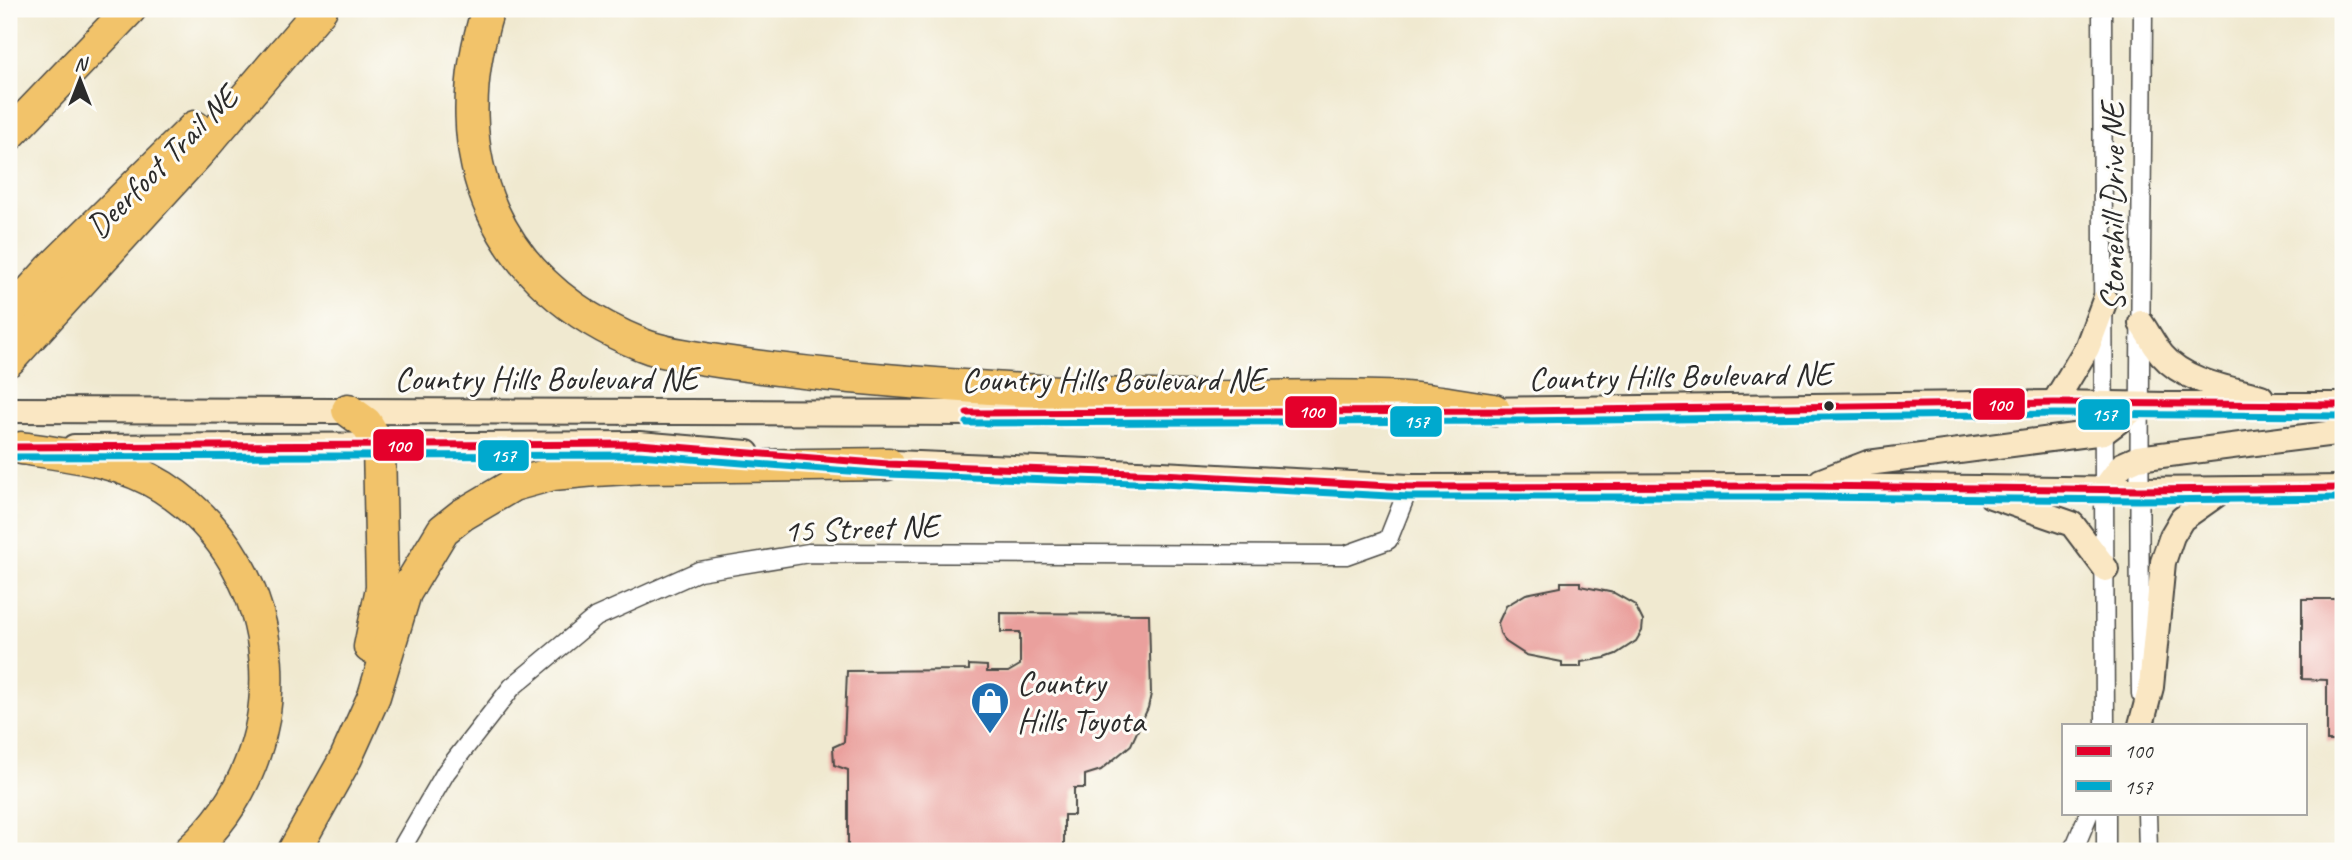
<svg xmlns="http://www.w3.org/2000/svg" width="2352" height="860" viewBox="0 0 2352 860" font-family="Caveat,sans-serif">
<style>
.building{fill:#eaa09d}
.lines{fill:none;stroke-linecap:round;stroke-linejoin:round}
.minor-casing{stroke:#494844;stroke-width:21}
.secondary-casing{stroke:#494844;stroke-width:28}
.motorway-casing{stroke:#494844;stroke-width:35}
.minor{stroke:#fff;stroke-width:18}
.secondary{stroke:#fae7c3;stroke-width:24}
.motorway{stroke:#f2c36a;stroke-width:32}
.bus-1-casing{stroke:#fdfcf7;stroke-width:12}
.bus-2-casing{stroke:#fdfcf7;stroke-width:12}
.bus-1{stroke:#e4002b;stroke-width:7}
.bus-2{stroke:#00a9ce;stroke-width:7}
.bus-dot{fill:#2b2b2b;stroke:#fdfcf7;stroke-width:2.5}
.labels{text-anchor:middle;stroke-width:6;stroke-linejoin:round;paint-order:stroke}
.street-label{font-size:33px;fill:#2b2b2b;stroke:#fdfcf7}
.poi-label{font-size:33px;fill:#2b2b2b;stroke:#fdfcf7;text-anchor:start}
.line-badge{stroke:#fdfcf7;stroke-width:2.5}
.badge-label{font-size:19px;text-anchor:middle;font-weight:bold;fill:#fff}
</style>
<rect width="100%" height="100%" fill="#fdfcf7"/>
<filter id="ink" filterUnits="userSpaceOnUse"><feTurbulence type="fractalNoise" baseFrequency=".0143" numOctaves="2"/><feDisplacementMap in="SourceGraphic" scale="14" xChannelSelector="R" yChannelSelector="G"/><feConvolveMatrix kernelMatrix="1 2 1 2 8 2 1 2 1" color-interpolation-filters="sRGB"/></filter>
<filter id="wash" filterUnits="userSpaceOnUse"><feTurbulence type="fractalNoise" baseFrequency=".00686" numOctaves="4" result="noise"/><feDisplacementMap in="SourceGraphic" scale="28" xChannelSelector="R" yChannelSelector="G"/><feGaussianBlur stdDeviation="1.57" result="paint"/><feColorMatrix in="noise" values="0 0 0 0 0 0 0 0 0 0 0 0 0 0 0 0 0 1.4 0 .05"/><feComposite in="paint" operator="in"/></filter>
<g filter="url(#wash)">
<rect width="100%" height="100%" fill="#f0e9d0"/>
<g id="blocks">
<!-- building -->
<g class="building">
<path d="M1561,582H1580V586L1614,593L1635,605L1643,621L1642,631L1636,641L1616,654L1605,658L1581,662V667H1562V662L1526,655L1506,642L1500,633L1498,623L1506,606L1526,594L1561,587Z"/>
<path d="M2302,599H2343V741H2327V680L2302,679Z"/>
<path d="M1001,613L1149,614L1151,694L1148,708L1131,745L1101,770L1085,775V788H1074V815H1064V851L950,848V851H916L915,847H848V770L834,765L833,747L844,742L847,671L969,670V665L987,666V672H1008L1020,665V632H1001Z"/>
</g>
</g>
</g>
<g filter="url(#ink)">
<use href="#blocks" fill-opacity="0" stroke="#494844" stroke-width="2"/>
<g class="lines">
<defs>
<g id="minor">
<path d="M2102,9L2105,725"/>
<path d="M2141,694C2137,465 2142,237 2143,9"/>
<path d="M2106,813V851"/>
<path d="M2147,813L2148,851"/>
<path d="M400,851L446,772L512,687L596,617L699,571L809,553L1346,555L1388,540L1409,487"/>
<path d="M2071,851L2076,844L2089,813"/>
</g>
<g id="secondary">
<path d="M2141,323C2148,333 2154,345 2162,355C2185,382 2228,388 2261,397"/>
<path d="M2054,403L2087,348L2105,300"/>
<path d="M9,410L986,413L1195,412"/>
<path d="M1476,410L2054,403L2167,405H2343"/>
<path d="M74,447L639,444L747,453"/>
<path d="M871,462L1162,474L1409,487L1807,486L2138,490L2343,488"/>
<path d="M1821,481L1868,463L2104,432L2140,405"/>
<path d="M2104,489L2122,465L2138,458L2343,432"/>
<path d="M1991,496L2072,524L2106,569"/>
<path d="M2141,725L2151,687L2163,562L2172,536L2182,519L2223,490"/>
</g>
<g id="motorway">
<path d="M488,9C441,158 495,286 643,345C662,353 685,355 705,359C754,367 802,372 851,377C961,387 1071,394 1182,397C1256,398 1331,394 1405,398C1435,400 1464,406 1494,410"/>
<path d="M9,135L130,9"/>
<path d="M9,315L50,270L195,127"/>
<path d="M9,360L200,151L321,9"/>
<path d="M348,410L366,423L379,445L382,588L370,647"/>
<path d="M21,448C69,455 121,460 163,487C290,568 301,752 190,851"/>
<path d="M294,851L346,758L374,696L405,593L443,530L462,515L513,485L553,474L595,470L645,467L888,464"/>
</g>
</defs>
<!-- minor casing -->
<use href="#minor" class="minor-casing"/>
<!-- secondary casing -->
<use href="#secondary" class="secondary-casing"/>
<!-- motorway casing -->
<use href="#motorway" class="motorway-casing"/>
<!-- minor -->
<use href="#minor" class="minor"/>
<!-- secondary -->
<use href="#secondary" class="secondary"/>
<!-- motorway -->
<use href="#motorway" class="motorway"/>
<defs>
<g id="bus-1">
<path d="M967,413L1520,411L2054,403L2343,405"/>
<path d="M9,447L639,444L888,464L1162,474L1409,487L1807,486L2138,490L2343,488"/>
</g>
<g id="bus-2">
<path d="M967,423L1520,421L2054,414L2343,416"/>
<path d="M9,457L639,455L888,474L1162,484L1409,497H1807L2138,500L2343,498"/>
</g>
</defs>
<!-- bus-1 casing -->
<use href="#bus-1" class="bus-1-casing"/>
<!-- bus-2 casing -->
<use href="#bus-2" class="bus-2-casing"/>
<!-- bus-1 -->
<use href="#bus-1" class="bus-1"/>
<!-- bus-2 -->
<use href="#bus-2" class="bus-2"/>
</g>
</g>
<!-- icons -->
<defs>
<symbol id="shop-pin" viewBox="-11 -11 22 30"><path d="M0 17L-7.5 6A9.5 9.5 0 1 1 7.5 6Z" fill="#1f6fb2" stroke="#fdfcf7"/><path d="M-5-2.5h2.3a2.7 3.5 0 0 1 5.4 0H5L5.5 6h-11ZM-1.5-2.5h3a1.5 2.3 0 0 0-3 0Z" fill="#fff"/></symbol>
</defs>
<g fill-rule="evenodd">
<use href="#shop-pin" x="968" y="679" width="44" height="60"/>
</g>
<!-- markers -->
<circle class="bus-dot" cx="1829" cy="406" r="6"/>
<g class="labels">
<!-- street labels -->
<g class="street-label">
<text transform="translate(161 161) rotate(-45)" y="12">Deerfoot Trail NE</text>
<text transform="translate(2112 207) rotate(-90)" y="12">Stonehill Drive NE</text>
<text transform="translate(1680 375) rotate(-1)" y="12">Country Hills Boulevard NE</text>
<text x="546" y="390">Country Hills Boulevard NE</text>
<text x="1113" y="391">Country Hills Boulevard NE</text>
<text transform="translate(861 527) rotate(-2)" y="12">15 Street NE</text>
</g>
<!-- poi labels -->
<g class="poi-label">
<text x="1017" y="694">Country<tspan x="1017" dy="38">Hills Toyota</tspan></text>
</g>
</g>
<g class="line-badge">
<rect x="1972" y="387" width="54" height="34" rx="7" fill="#e4002b"/>
<rect x="1284" y="395" width="54" height="34" rx="7" fill="#e4002b"/>
<rect x="2077" y="398" width="54" height="33" rx="7" fill="#00a9ce"/>
<rect x="1389" y="405" width="54" height="33" rx="7" fill="#00a9ce"/>
<rect x="372" y="428" width="53" height="34" rx="7" fill="#e4002b"/>
<rect x="477" y="439" width="53" height="33" rx="7" fill="#00a9ce"/>
</g>
<g class="badge-label">
<text x="1999" y="411">100</text>
<text x="1311" y="418">100</text>
<text x="2104" y="421">157</text>
<text x="1416" y="428">157</text>
<text x="398" y="452">100</text>
<text x="503" y="462">157</text>
</g>
<!-- margin -->
<rect width="2352" height="860" fill="none" stroke="#fdfcf7" stroke-width="35"/>
<!-- legend -->
<rect x="2062" y="724" width="245" height="91" fill="#fdfcf7" stroke="#a9a8a5" stroke-width="2"/>
<rect x="2076" y="746" width="35" height="10" fill="#e4002b" stroke="#a9a8a5" stroke-width="2"/>
<text x="2124" y="758" font-size="21" fill="#2b2b2b">100</text>
<rect x="2076" y="781" width="35" height="10" fill="#00a9ce" stroke="#a9a8a5" stroke-width="2"/>
<text x="2124" y="794" font-size="21" fill="#2b2b2b">157</text>
<!-- north arrow -->
<g transform="translate(80 80)" stroke="#fdfcf7" stroke-width="5" paint-order="stroke">
<path d="M0-5L12 26L0 18L-12 26Z" fill="#2b2b2b"/>
<text y="-10" font-size="19" font-weight="bold" text-anchor="middle" fill="#2b2b2b">N</text>
</g>
</svg>
